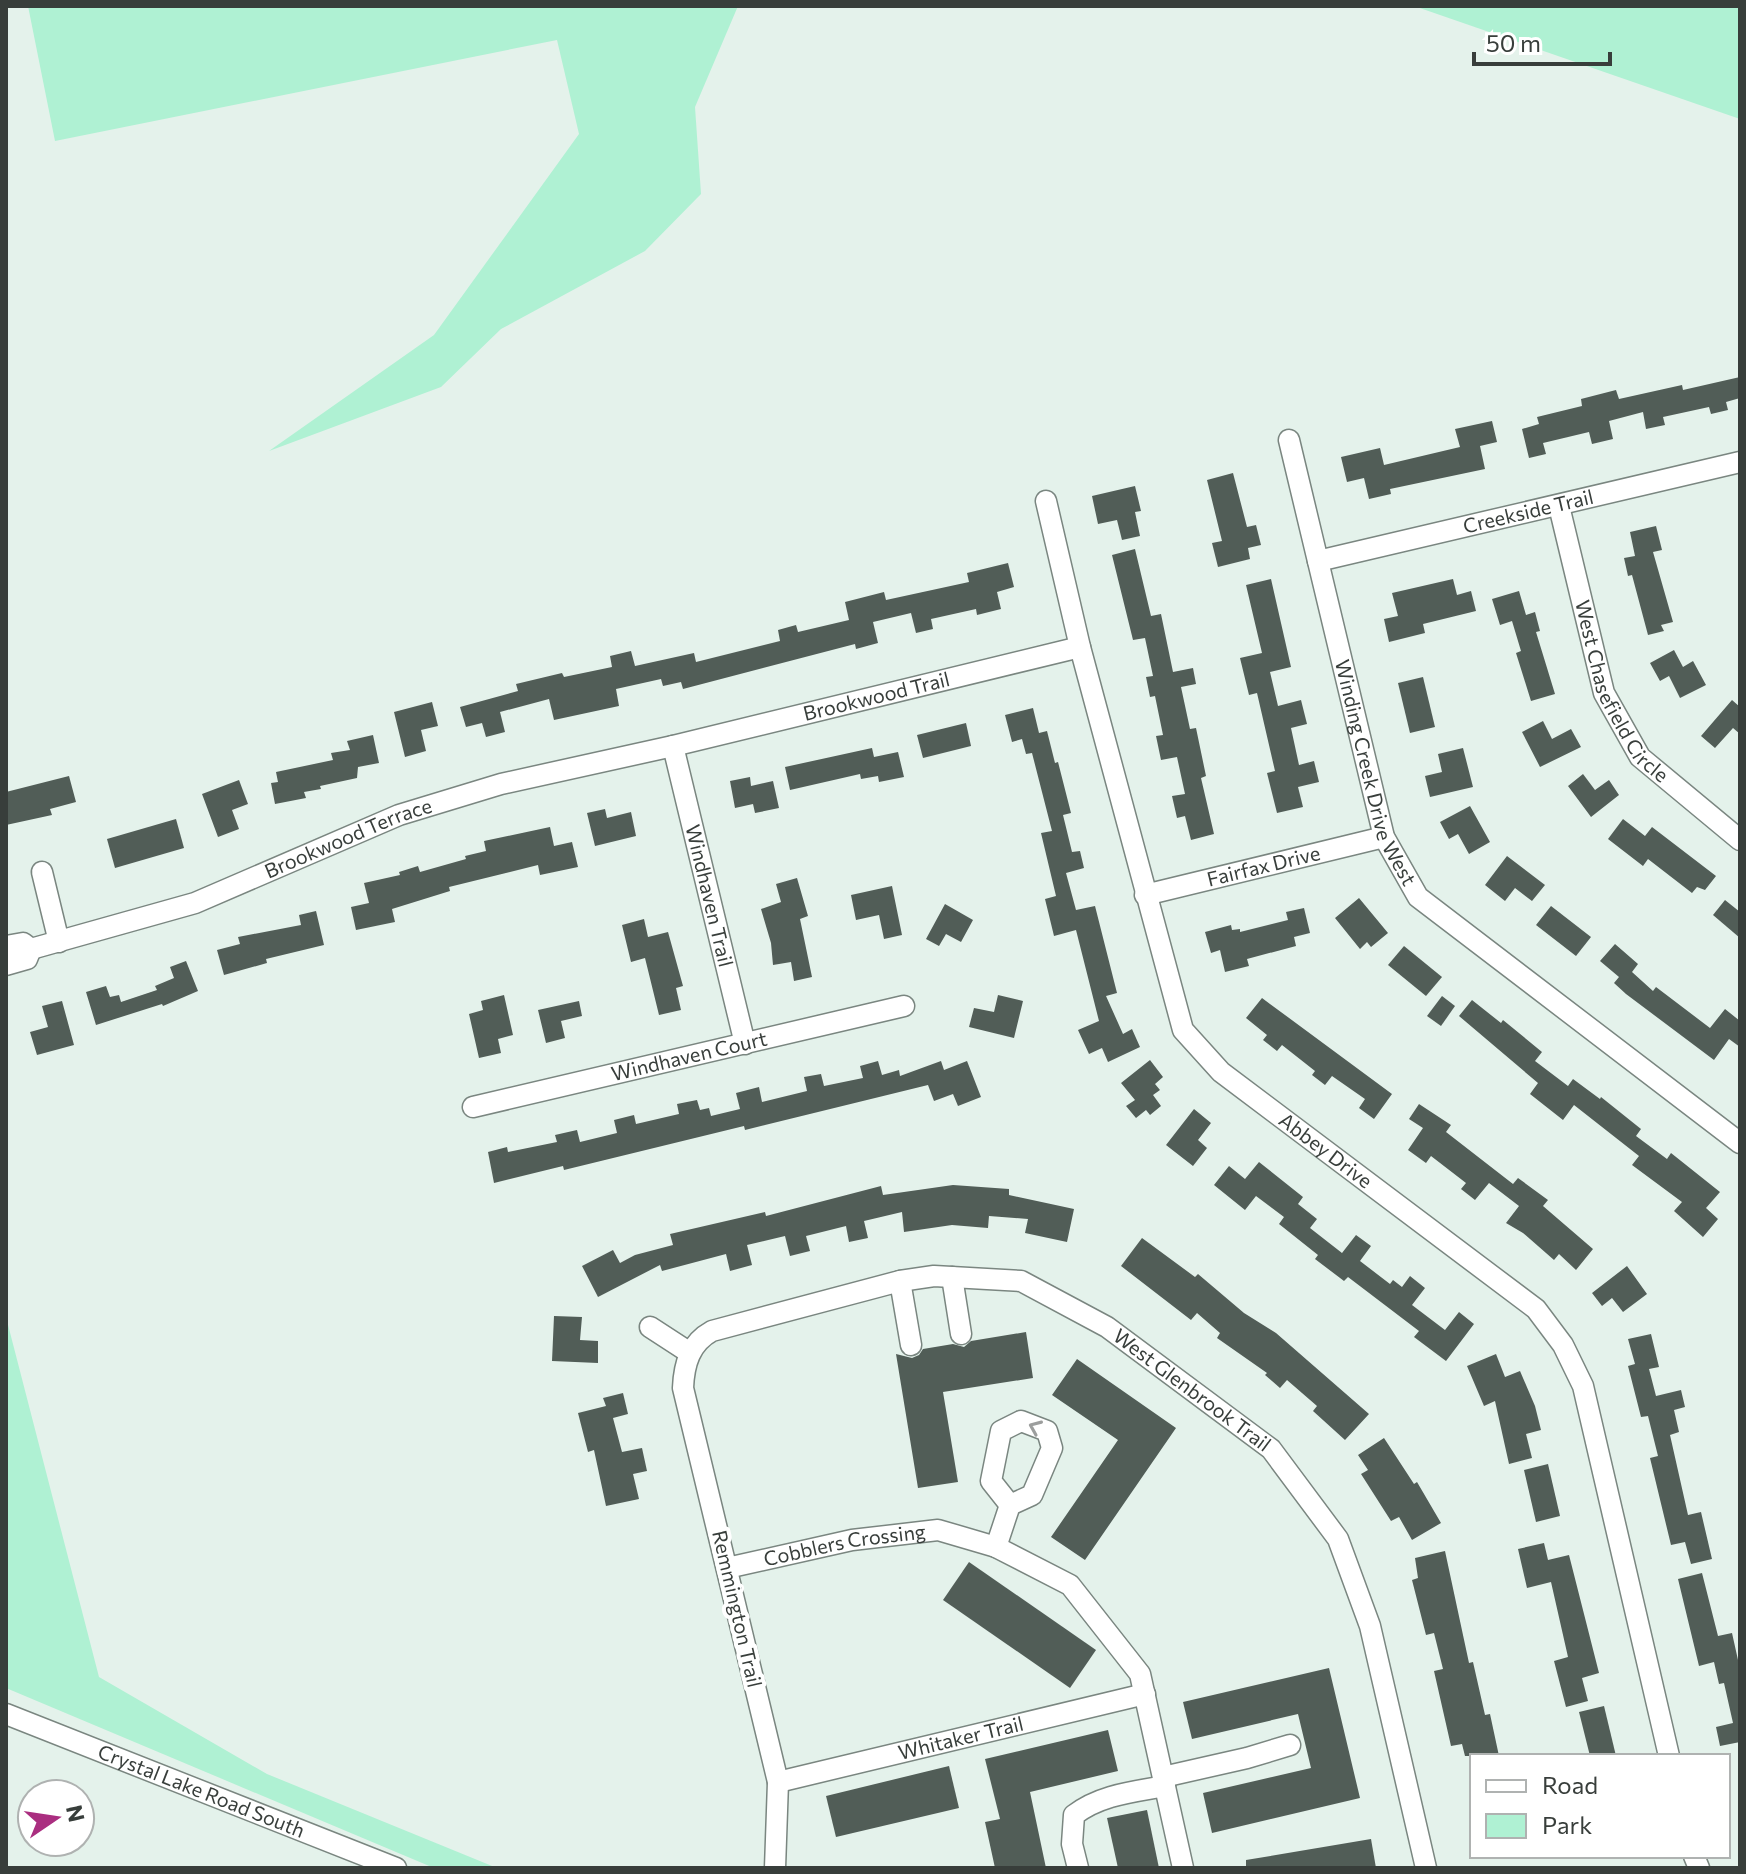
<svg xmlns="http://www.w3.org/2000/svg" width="1746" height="1874" viewBox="0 0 1746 1874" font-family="Commissioner,sans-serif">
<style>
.green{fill:#aff1d3}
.building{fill:#515d57}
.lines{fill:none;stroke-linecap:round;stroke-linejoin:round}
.minor-casing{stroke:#7a8680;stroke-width:23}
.minor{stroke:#fff;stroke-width:20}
.oneway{stroke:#9c9e9d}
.labels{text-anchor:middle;stroke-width:8;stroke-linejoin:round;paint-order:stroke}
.street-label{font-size:20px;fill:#383e3b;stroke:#fff}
</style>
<rect width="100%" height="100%" fill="#e4f2eb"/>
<!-- green -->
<g class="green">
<path d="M28,6H738L695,107L701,194L645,251L501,329L441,387L269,451L434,335L579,134L557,40L55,141Z"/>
<path d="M1414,6H1740V119Z"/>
<path d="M6,1317L99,1677L267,1774L497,1868H434L6,1688Z"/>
</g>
<!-- building -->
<g class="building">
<path d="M1740,377V398L1726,402L1728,410L1711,414L1709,407L1663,417L1665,425L1646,429L1643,412L1609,421L1613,439L1592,444L1589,432L1543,443L1546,454L1529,458L1522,429L1539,424L1537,417L1582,406L1581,399L1616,390L1619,399L1682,385L1683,390Z"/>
<path d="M1492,421L1497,442L1480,446L1485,469L1390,489L1391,494L1369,499L1364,478L1347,482L1341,457L1380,448L1384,465L1460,447L1455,429Z"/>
<path d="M1233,473L1247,527L1256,525L1261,545L1248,548L1250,559L1218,567L1212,543L1222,541L1207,480Z"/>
<path d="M1135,486L1141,511L1135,512L1140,536L1122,540L1117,520L1098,524L1092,496Z"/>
<path d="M1656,526L1662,550L1653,552L1673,622L1661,625L1664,631L1648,635L1632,575L1628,576L1624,558L1635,556L1630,532Z"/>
<path d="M1135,549L1151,616L1161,614L1173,672L1193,668L1196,684L1181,687L1190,729L1196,728L1206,776L1201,778L1214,834L1191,840L1185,816L1177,818L1172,796L1185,794L1177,757L1161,760L1156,736L1163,735L1155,696L1150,697L1146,677L1153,676L1145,638L1133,640L1112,555Z"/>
<path d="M1008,563L1014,587L997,592L1001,609L977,615L976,609L931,619L933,629L916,633L911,613L873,622L878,643L856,649L855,644L683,689L681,682L663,686L661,679L616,689L619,706L554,720L549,699L500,712L505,732L486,737L482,723L466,727L460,707L518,691L516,684L562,673L564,677L612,667L610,656L631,651L635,666L694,653L696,662L780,641L778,630L796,625L798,632L849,620L845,602L884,592L886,600L969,582L967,573Z"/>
<path d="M1271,579L1291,667L1270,672L1278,706L1301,700L1307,724L1291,728L1299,765L1314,761L1319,782L1298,787L1303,807L1277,813L1267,773L1275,771L1257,693L1249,695L1240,658L1262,653L1246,585Z"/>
<path d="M1453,579L1457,595L1471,591L1476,611L1423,624L1425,633L1389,642L1384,619L1398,616L1392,593Z"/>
<path d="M1519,591L1526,615L1535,612L1540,631L1536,632L1555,694L1531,701L1516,653L1521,651L1512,621L1500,625L1492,599Z"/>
<path d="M1674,650L1683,667L1693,661L1706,685L1680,698L1669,676L1660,681L1650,663Z"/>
<path d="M1423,677L1435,727L1410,733L1398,683Z"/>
<path d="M1732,700L1740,707V734L1733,728L1715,748L1701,736Z"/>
<path d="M432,702L438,726L421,730L426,751L405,757L394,712Z"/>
<path d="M1033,708L1039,733L1047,731L1055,763L1058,762L1071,813L1063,815L1072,852L1080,851L1084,868L1066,873L1076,910L1095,906L1117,993L1106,996L1123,1034L1132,1029L1140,1047L1108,1062L1102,1048L1089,1054L1078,1030L1099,1021L1076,930L1054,936L1045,899L1056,896L1041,833L1052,831L1032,753L1026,754L1022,739L1012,742L1005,715Z"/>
<path d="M1543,721L1552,739L1571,729L1581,747L1540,767L1522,732Z"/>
<path d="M966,723L971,746L923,758L917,735Z"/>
<path d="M373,735L379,763L358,767L357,778L320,786L321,789L304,792L306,798L275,804L271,783L278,782L276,772L333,760L331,753L350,750L347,741Z"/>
<path d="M872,748L874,757L898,752L904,777L879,782L878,776L861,779L860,774L790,790L785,767Z"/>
<path d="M1463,748L1473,787L1430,797L1425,776L1442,772L1438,754Z"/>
<path d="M1583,774L1595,790L1609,780L1619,795L1591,817L1568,786Z"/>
<path d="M69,776L76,802L50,809L52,815L6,825V792Z"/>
<path d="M750,777L751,786L773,781L779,808L755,813L753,804L735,808L730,781Z"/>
<path d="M239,780L248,804L232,810L239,829L218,837L202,794Z"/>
<path d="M1470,806L1490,842L1469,854L1458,834L1449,839L1440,822Z"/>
<path d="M605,809L607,818L631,812L636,836L595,846L587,813Z"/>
<path d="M176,819L184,848L115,868L107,839Z"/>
<path d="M1623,819L1645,836L1652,827L1716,876L1705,890L1697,887L1692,893L1648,859L1643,866L1608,839Z"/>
<path d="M550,827L554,846L572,842L578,867L540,875L538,865L449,887L450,891L392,909L395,922L356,930L351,907L369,903L364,883L400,875L399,872L418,866L420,872L466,859L465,856L486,851L484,841Z"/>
<path d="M1507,856L1545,885L1532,901L1515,888L1505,901L1485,885Z"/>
<path d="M797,878L808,916L800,919L812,977L794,981L791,962L773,965L771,943L761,909L781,902L776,884Z"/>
<path d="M892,886L902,935L884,939L879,915L856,920L851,895Z"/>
<path d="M1359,898L1388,933L1371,947L1367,942L1360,949L1335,918Z"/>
<path d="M1725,900L1740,912V938L1713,915Z"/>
<path d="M945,904L973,920L961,942L946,934L939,946L926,939Z"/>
<path d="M1551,906L1591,937L1576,956L1536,925Z"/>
<path d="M1304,908L1310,933L1294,937L1296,946L1247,959L1249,966L1225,972L1220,950L1211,953L1205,932L1231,925L1232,930L1240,929V932L1288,920L1286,912Z"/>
<path d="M316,911L324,945L266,959L267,963L224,975L217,950L240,944L238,937L301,925L299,915Z"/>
<path d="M644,919L648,937L668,932L683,986L676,988L681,1010L659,1015L645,958L631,962L622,925Z"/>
<path d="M1615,944L1638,964L1632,972L1653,991L1656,987L1710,1028L1725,1009L1740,1021V1047L1729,1039L1714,1060L1626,994L1614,983L1619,977L1600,961Z"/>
<path d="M1404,946L1442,977L1426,996L1388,965Z"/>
<path d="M186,961L198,991L163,1006L162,1004L96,1025L86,992L106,986L110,997L119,995L121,1002L157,990L155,986L174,978L170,967Z"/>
<path d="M504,995L513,1035L498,1039L501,1053L479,1058L469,1014L483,1010L481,1001Z"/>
<path d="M998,995L1023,1001L1014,1038L969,1027L974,1008L994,1012Z"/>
<path d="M1442,996L1455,1006L1441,1026L1427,1016Z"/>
<path d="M1262,998L1392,1094L1374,1119L1359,1108L1365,1099L1332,1076L1325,1085L1312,1075L1315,1071L1282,1045L1277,1051L1263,1040L1267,1035L1246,1018Z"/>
<path d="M1472,1000L1501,1023L1503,1020L1542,1052L1535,1061L1568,1086L1573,1079L1600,1099L1601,1097L1641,1129L1636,1136L1667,1159L1671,1153L1720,1192L1706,1208L1718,1219L1703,1237L1674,1211L1682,1202L1632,1165L1639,1156L1574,1105L1563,1120L1530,1094L1538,1083L1459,1016Z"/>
<path d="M62,1001L74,1045L37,1055L30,1032L48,1027L42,1006Z"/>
<path d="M579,1001L582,1016L561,1021L565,1038L546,1043L538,1010Z"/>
<path d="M1150,1060L1163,1077L1155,1084L1160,1090L1153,1095L1161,1106L1150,1115L1146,1110L1136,1118L1126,1106L1135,1100L1121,1083Z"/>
<path d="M878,1061L882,1075L899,1070L900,1076L941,1061L944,1070L967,1061L981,1097L958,1106L953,1094L934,1101L928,1085L745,1130L744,1126L564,1170L563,1166L494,1183L488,1152L507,1147L508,1152L557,1142L555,1135L577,1130L580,1142L617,1133L614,1120L634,1115L636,1124L679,1114L677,1104L697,1100L700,1110L709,1108L711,1116L740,1109L736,1093L759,1087L762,1102L807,1091L804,1077L821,1074L824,1086L863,1078L860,1066Z"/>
<path d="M1419,1104L1451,1125L1446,1132L1513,1184L1518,1178L1548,1200L1543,1206L1593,1249L1576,1270L1559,1254L1554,1260L1523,1233L1506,1223L1519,1206L1489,1183L1475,1200L1461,1189L1466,1183L1431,1156L1426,1163L1408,1150L1423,1128L1409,1119Z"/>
<path d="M1194,1109L1211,1123L1198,1140L1207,1148L1193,1166L1166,1145Z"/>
<path d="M1259,1162L1303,1197L1298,1204L1317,1219L1310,1228L1342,1253L1356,1235L1371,1246L1360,1261L1390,1284L1393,1280L1402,1287L1410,1276L1425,1288L1412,1305L1445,1330L1459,1312L1474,1324L1446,1361L1414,1337L1419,1331L1348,1277L1344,1281L1315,1259L1318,1255L1279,1224L1284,1217L1256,1196L1245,1210L1214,1185L1229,1166L1245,1179Z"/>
<path d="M953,1185L1009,1189V1195L1074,1209L1067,1242L1025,1233L1028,1219L989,1216L988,1228L952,1225L904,1232L902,1212L864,1221L868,1238L849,1242L846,1226L806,1236L810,1251L790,1256L785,1236L747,1245L752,1265L730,1271L726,1254L662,1271L660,1265L598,1297L582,1266L613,1250L620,1263L635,1255L673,1245L670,1234L765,1212L766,1216L881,1186L883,1195Z"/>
<path d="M1142,1238L1195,1277L1198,1274L1244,1313L1276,1333L1369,1414L1345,1440L1313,1411L1317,1406L1287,1380L1280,1388L1265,1375L1267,1373L1217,1338L1220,1333L1197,1313L1191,1320L1121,1266Z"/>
<path d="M1627,1266L1647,1294L1623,1312L1612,1298L1602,1306L1592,1293Z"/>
<path d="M554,1316L582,1317L580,1340L598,1341V1363L552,1361Z"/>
<path d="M1026,1332L1033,1378L943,1392L958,1482L918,1488L896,1354L912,1358L919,1355L923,1349L953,1344L964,1347L971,1341Z"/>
<path d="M1651,1334L1659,1367L1649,1369L1656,1396L1681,1390L1685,1407L1674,1410L1679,1432L1670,1435L1688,1515L1701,1512L1712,1559L1691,1564L1685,1542L1671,1545L1650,1458L1658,1456L1648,1416L1641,1417L1628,1366L1635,1364L1628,1339Z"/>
<path d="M1496,1354L1505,1377L1520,1371L1535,1406L1541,1430L1526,1434L1532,1458L1509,1464L1495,1401L1484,1406L1467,1366Z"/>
<path d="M1077,1359L1176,1428L1085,1560L1051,1537L1118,1440L1052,1395Z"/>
<path d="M623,1393L628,1414L613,1418L622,1452L642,1448L647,1471L633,1474L639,1499L606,1506L594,1450L588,1452L578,1413L606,1406L603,1398Z"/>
<path d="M1384,1438L1414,1484L1417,1482L1441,1523L1412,1540L1399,1517L1391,1521L1361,1474L1368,1470L1358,1455Z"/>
<path d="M1548,1464L1560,1516L1536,1522L1524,1470Z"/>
<path d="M1544,1543L1548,1560L1569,1555L1599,1673L1582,1678L1588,1701L1566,1707L1554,1661L1568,1657L1551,1582L1527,1588L1518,1549Z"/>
<path d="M1445,1551L1469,1663L1473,1662L1485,1715L1490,1714L1499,1756H1465L1462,1744L1451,1746L1434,1671L1443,1669L1434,1633L1426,1635L1412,1580L1418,1578L1415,1558Z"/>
<path d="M969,1562L1096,1650L1070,1688L943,1600Z"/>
<path d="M1702,1573L1718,1636L1732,1633L1740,1669V1742L1720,1746L1716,1727L1733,1723L1724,1683L1719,1684L1714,1662L1699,1666L1678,1579Z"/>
<path d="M1329,1668L1360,1798L1212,1833L1203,1793L1311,1768L1298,1714L1192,1739L1183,1702Z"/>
<path d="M1604,1706L1616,1756H1590L1579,1712Z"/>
<path d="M1108,1730L1118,1771L1030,1792L1046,1868H995L985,1822L1000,1819L985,1759Z"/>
<path d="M949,1766L959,1808L836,1837L826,1796Z"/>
<path d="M1147,1810L1159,1868H1118L1107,1818Z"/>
<path d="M1371,1839L1376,1868H1246V1860Z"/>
</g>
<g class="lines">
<defs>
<g id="minor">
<path id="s1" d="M1289,440L1384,837L1418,897L1740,1143"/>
<path id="s2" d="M1046,501L1080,647L1183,1030L1221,1072L1536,1309L1563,1345L1583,1386L1669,1756"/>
<path id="s3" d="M1559,506L1604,693L1640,757L1740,840"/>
<path id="s4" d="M1318,561L1740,462"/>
<path id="s5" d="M673,746L745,1044"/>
<path d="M42,872L59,942"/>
<path id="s6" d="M1145,895L1384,837"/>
<path id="s7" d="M6,946L23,943L31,949L195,903L399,815L501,784L673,746L1080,647"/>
<path d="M6,965L27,959L31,949"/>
<path id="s8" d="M473,1107L904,1006"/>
<path d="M952,1277L961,1334"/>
<path d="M900,1281L911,1345"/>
<path d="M650,1327L690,1353"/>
<path d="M996,1547L1010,1505L1032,1495L1052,1448L1047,1431L1021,1421L1001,1431L991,1481L1010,1505"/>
<path id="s9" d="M727,1568L852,1540L938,1530L996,1547L1070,1585L1140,1674L1183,1868"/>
<path id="s10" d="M6,1714L396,1868"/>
<path d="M1163,1777L1247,1758L1290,1745"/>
<path id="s11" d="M778,1782L1145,1694"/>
<path d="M1694,1856L1699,1868"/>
<path id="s12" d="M775,1868L778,1782L683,1388C684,1364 690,1343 712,1331L900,1281L934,1276L1021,1281L1107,1327L1271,1449L1338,1539L1370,1626L1426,1868"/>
<path d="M1078,1868L1072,1844L1074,1815C1100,1795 1132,1792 1165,1786"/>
</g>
</defs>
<!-- minor casing -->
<use href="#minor" class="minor-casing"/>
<!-- minor -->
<use href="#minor" class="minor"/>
</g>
<!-- one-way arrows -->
<defs><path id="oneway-chevron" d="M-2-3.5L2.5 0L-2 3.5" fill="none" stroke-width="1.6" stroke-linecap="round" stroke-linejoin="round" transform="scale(2)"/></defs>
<use class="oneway" href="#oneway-chevron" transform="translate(1035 1427) rotate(-157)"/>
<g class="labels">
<!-- street labels -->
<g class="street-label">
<text dy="7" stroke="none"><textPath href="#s4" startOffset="216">Creekside Trail</textPath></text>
<text dy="7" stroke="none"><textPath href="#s3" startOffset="198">West Chasefield Circle</textPath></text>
<text dy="7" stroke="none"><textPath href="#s7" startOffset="912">Brookwood Trail</textPath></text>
<text dy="7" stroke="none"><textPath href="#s1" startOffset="344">Winding Creek Drive West</textPath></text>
<text dy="7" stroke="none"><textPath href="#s7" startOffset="364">Brookwood Terrace</textPath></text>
<text dy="7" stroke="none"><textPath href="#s6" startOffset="122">Fairfax Drive</textPath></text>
<text dy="7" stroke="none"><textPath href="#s5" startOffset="154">Windhaven Trail</textPath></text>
<text dy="7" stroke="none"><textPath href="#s8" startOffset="222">Windhaven Court</textPath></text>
<text dy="7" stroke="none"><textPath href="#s2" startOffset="734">Abbey Drive</textPath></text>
<text dy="7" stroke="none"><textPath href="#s12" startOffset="1078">West Glenbrook Trail</textPath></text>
<text dy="7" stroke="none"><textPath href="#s9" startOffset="120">Cobblers Crossing</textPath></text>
<text transform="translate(737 1609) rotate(77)" y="7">Remmington Trail</text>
<text dy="7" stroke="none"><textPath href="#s11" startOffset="188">Whitaker Trail</textPath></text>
<text dy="7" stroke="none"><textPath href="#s10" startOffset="210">Crystal Lake Road South</textPath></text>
</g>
</g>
<!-- border -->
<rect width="1746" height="1874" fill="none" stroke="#383e3b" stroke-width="16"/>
<!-- legend -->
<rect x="1470" y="1754" width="260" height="104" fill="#ffffff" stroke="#afb2b1" stroke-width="2"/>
<rect x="1486" y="1780" width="40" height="12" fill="#ffffff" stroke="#afb2b1" stroke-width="2"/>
<text x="1542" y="1794" font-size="24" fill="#383e3b">Road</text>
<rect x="1486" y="1814" width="40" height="24" fill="#aff1d3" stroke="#afb2b1" stroke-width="2"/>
<text x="1542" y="1834" font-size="24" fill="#383e3b">Park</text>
<!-- north arrow -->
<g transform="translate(56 1818) rotate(77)"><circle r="38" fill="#ffffff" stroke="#afb2b1" stroke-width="2"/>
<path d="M0-6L14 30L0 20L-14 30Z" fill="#aa2e80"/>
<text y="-12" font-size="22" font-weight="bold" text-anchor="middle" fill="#383e3b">N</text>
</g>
<!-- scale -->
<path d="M1474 52v12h136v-12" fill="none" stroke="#383e3b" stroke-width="4"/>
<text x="1486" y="52" font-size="24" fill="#383e3b" stroke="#ffffff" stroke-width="6" paint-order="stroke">50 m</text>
</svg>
